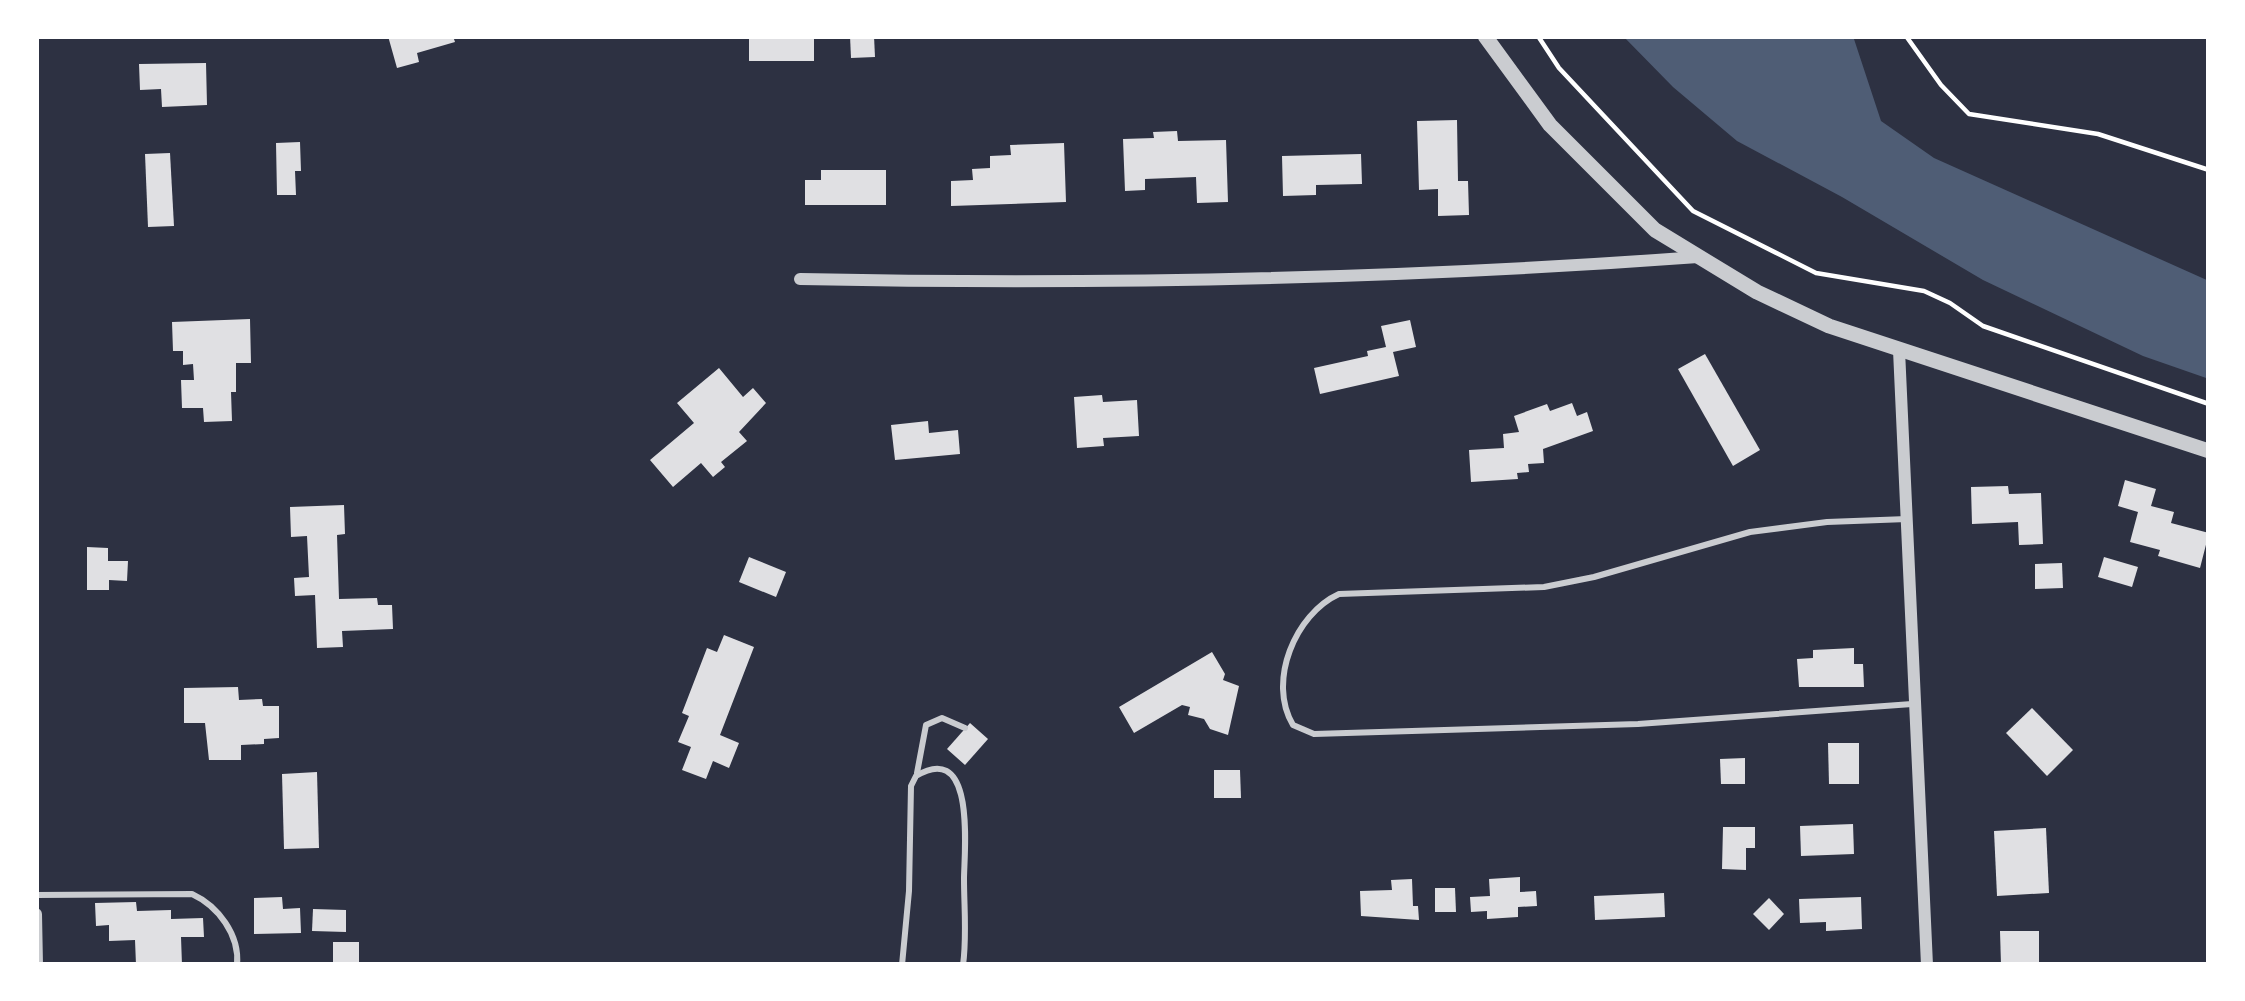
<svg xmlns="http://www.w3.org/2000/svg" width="2245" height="1001" viewBox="0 0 2245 1001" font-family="Barlow,sans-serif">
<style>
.water{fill:#4f5d75}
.building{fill:#e0e0e3}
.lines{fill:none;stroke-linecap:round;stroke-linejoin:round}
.path{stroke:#fff;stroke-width:4.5}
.service{stroke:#caccd0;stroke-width:6}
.minor{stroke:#caccd0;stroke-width:12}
.tertiary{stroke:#caccd0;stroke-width:15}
</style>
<rect width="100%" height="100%" fill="#2d3142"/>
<!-- water -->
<path class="water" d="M1623,36H1853L1881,121L1934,158L2209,281V379L2143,356L1983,280L1842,197L1737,141L1673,87Z"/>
<!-- building -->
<g class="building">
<path d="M388,36H453L455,42L417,53L419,62L397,68Z"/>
<rect x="749" y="36" width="65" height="25"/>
<path d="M850,36H874L875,57L851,58Z"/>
<path d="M206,63L207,105L162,107L161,89L140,90L139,64Z"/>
<path d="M1457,120L1458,181H1468L1469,215L1438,216V189L1419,190L1417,121Z"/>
<path d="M1177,131L1178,141L1226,140L1228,202L1197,203L1196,177L1145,179V190L1125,191L1123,139L1154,138L1153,132Z"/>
<path d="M300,142L301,171H295L296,195H277L276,143Z"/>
<path d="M1064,143L1066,202L951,206V181L973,180L972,169L990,168V156L1011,155L1010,145Z"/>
<path d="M170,153L174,226L148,227L145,154Z"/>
<path d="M1361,154L1362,184L1316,185V195L1283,196L1282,156Z"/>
<path d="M821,170H886V205H805V180H821Z"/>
<path d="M250,319L251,363H236V392H231L232,421L204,422L203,408H182L181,380H194L193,364L183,365V351H173L172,322Z"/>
<path d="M1410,320L1416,347L1393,352L1399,376L1320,394L1314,368L1368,356L1367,351L1386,347L1381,326Z"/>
<path d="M1705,354L1760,450L1733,466L1678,369Z"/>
<path d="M719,368L743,397L753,388L766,403L739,432L747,441L721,462L725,467L713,477L701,463L673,487L650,460L694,423L677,403Z"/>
<path d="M1102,395L1103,402L1137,400L1139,436L1103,438L1104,446L1077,448L1074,397Z"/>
<path d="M1572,403L1577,416L1587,412L1593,431L1543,449L1544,463L1528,464L1529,472L1517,473L1518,479L1471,482L1469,450L1504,448L1503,434L1519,432L1514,416L1547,404L1550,411Z"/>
<path d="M928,421L929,433L958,430L960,454L895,460L891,425Z"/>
<path d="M2125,480L2156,489L2151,506L2174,512L2171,523L2209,533L2200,568L2158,556L2160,550L2130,542L2138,512L2118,506Z"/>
<path d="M2008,486L2009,494L2041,493L2043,544L2019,545L2018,522L1972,524L1971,487Z"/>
<path d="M344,505L345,534L337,535L339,599L377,598L378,605H392L393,629L342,631L343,647L317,648L315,595L295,596L294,578L309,577L307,536L291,537L290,507Z"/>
<path d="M87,547L108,548V561H128L127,581L109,580V590H87Z"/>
<path d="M749,557L786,572L776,597L739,582Z"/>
<path d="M2104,557L2138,567L2132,587L2098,577Z"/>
<path d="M2062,563L2063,588L2035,589V564Z"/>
<path d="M724,635L754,647L720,735L739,743L729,768L713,761L706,779L682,770L691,747L678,742L689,716L682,713L707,648L717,652Z"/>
<path d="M1854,648V664H1863L1864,687H1799L1797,659L1813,658V650Z"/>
<path d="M1212,652L1225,674L1223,680L1239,686L1228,735L1210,729L1204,719L1188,715L1190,707L1182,705L1134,733L1119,707Z"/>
<path d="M238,687L239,700L262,699L263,706H279V738L264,739V744L241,745V760H209L205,723H184V688Z"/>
<path d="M2032,708L2073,750L2047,776L2006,733Z"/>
<path d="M970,723L988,739L965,765L947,749Z"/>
<path d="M1828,743H1859V784H1829Z"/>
<path d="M1745,758V784H1721L1720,759Z"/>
<path d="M1214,770H1240L1241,798H1214Z"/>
<path d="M317,772L319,848L284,849L282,774Z"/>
<path d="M1853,824L1854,854L1801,856L1800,826Z"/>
<path d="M1723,827H1755V848H1746V870L1722,869Z"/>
<path d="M2046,828L2049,893L1997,896L1994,831Z"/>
<path d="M1520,877V892L1536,891L1537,906L1518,907V917L1487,919V911L1471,912L1470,897L1490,896L1489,879Z"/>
<path d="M1412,879L1413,906H1418L1419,920L1361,916L1360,891L1392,890L1391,880Z"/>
<path d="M1435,888H1455L1456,912H1435Z"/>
<path d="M1664,893L1665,917L1595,920L1594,896Z"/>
<path d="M282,897L283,909L300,908L301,933L254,934V898Z"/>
<path d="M1861,897L1862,929L1826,931V922L1800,923L1799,899Z"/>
<path d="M1769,898L1784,914L1769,930L1753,914Z"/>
<path d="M136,902L137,911L171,910V919L203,918L204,937H181L182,965H136L135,940L109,941V925L96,926L95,903Z"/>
<path d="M313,909L346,910V932L312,931Z"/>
<path d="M2000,931H2039V965H2001Z"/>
<rect x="333" y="942" width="26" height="23"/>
</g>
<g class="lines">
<!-- path -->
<g class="path">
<path d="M1538,36L1559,68L1693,211L1816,273L1924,291L1950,303L1983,326L2209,404"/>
<path d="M1906,36L1941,85L1969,114L2098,134L2209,170"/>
</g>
<!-- service -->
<g class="service">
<path d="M1907,519L1827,522L1750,532L1594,577L1544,587L1339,594C1295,614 1267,682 1293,725L1314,734L1638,724L1912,704"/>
<path d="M917,773L926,725L942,718L965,728"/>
<path d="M36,895L192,894C218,906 240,935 237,965"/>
<path d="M902,965L909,891L911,786L916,776C977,739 964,853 964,879C964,907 967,937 963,965"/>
</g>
<!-- minor -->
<g class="minor">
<path d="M800,279C1099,285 1400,279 1698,257"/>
<path d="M1899,350L1927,965"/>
<path d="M36,914L37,965"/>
</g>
<!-- tertiary -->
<path class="tertiary" d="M1485,36L1550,125L1655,230L1757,292L1829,326L2209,451"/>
</g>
<!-- border -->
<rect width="2245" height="1001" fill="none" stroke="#ffffff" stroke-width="78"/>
</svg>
